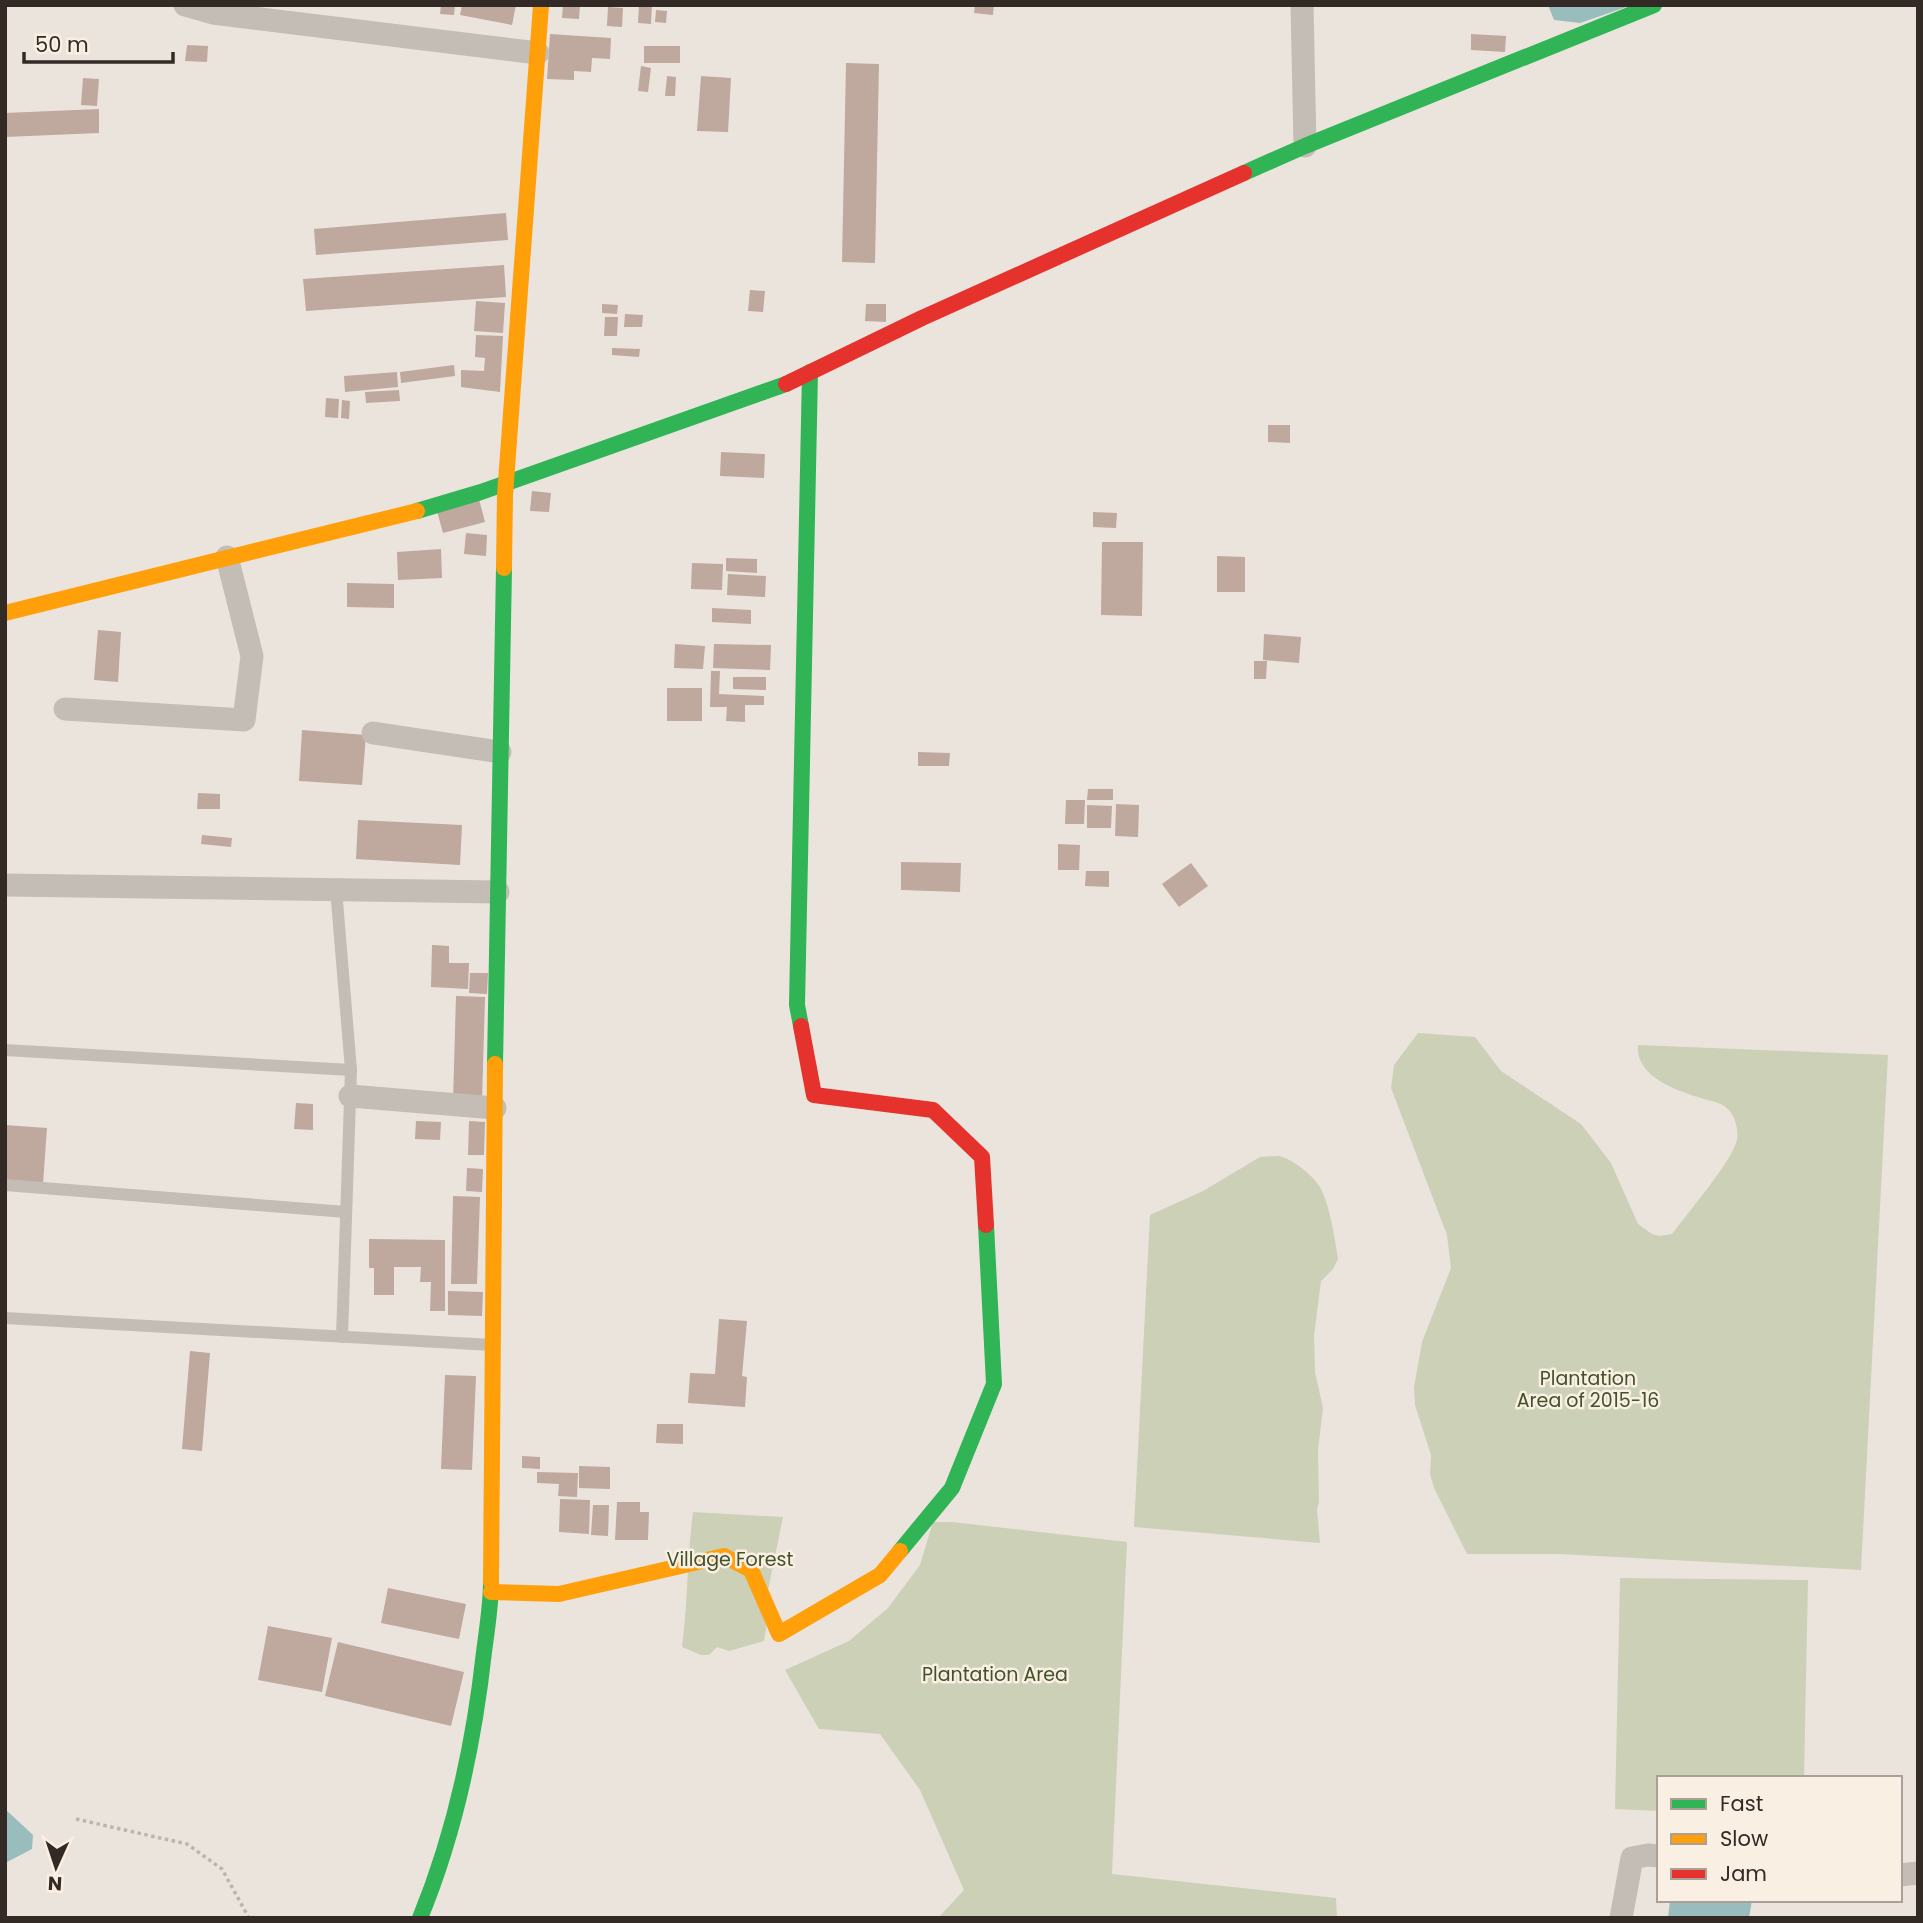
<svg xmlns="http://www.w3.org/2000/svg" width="1923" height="1923" viewBox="0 0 1923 1923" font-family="Poppins,sans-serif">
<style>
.green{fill:#ccd0b6}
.water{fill:#99bcbc}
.building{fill:#bfa89e}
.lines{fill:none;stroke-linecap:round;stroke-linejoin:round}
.path{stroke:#bcb5af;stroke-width:3.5;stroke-dasharray:3.5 3.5;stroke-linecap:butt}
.lane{stroke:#c4bdb6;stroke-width:12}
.street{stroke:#c4bdb6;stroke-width:23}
.fast{stroke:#30b455;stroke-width:16}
.slow{stroke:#ff9f0a;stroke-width:16}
.jam{stroke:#e5322d;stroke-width:16}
.labels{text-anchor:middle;stroke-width:5;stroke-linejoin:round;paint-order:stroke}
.park-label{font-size:19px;fill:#425229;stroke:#f9efe3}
</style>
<rect width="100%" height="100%" fill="#ebe4dd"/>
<!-- green -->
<g class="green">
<path d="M1418,1033L1475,1037L1501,1071L1581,1124L1611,1163L1638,1224L1652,1234L1660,1236L1672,1234C1687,1214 1732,1161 1737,1140C1739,1128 1734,1112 1724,1106C1719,1102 1710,1101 1704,1099C1678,1091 1635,1077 1638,1045L1888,1055L1861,1570L1560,1554H1467L1434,1488L1430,1474L1431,1455L1415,1405L1414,1387L1422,1342L1451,1268L1447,1235L1391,1088L1394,1065Z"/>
<path d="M1279,1156C1292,1159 1315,1176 1321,1189C1330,1207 1335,1239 1338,1259L1333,1269L1321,1281L1314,1336L1315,1372L1323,1408L1318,1450L1319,1502L1317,1509L1320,1543L1134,1527L1150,1215L1203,1191L1260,1157Z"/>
<path d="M693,1512L783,1517L767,1595L768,1618L764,1641L729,1651L717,1647L709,1655H701L682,1647C688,1602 687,1557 693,1512Z"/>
<path d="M933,1522H952L1127,1542L1112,1874L1336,1898L1337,1918H938L964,1890L920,1790L880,1734L819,1729L785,1670L849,1641L888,1608L920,1565Z"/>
<path d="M1620,1578L1808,1580L1804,1778H1659V1811L1615,1809Z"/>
</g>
<!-- water -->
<g class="water">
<path d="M1548,5H1632L1580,23L1554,20Z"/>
<path d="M5,1809L33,1835L32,1849L5,1863Z"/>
<path d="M1670,1900H1752L1749,1918H1668Z"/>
</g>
<!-- building -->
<g class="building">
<path d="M441,5H455L454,15L440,14Z"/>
<path d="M462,5H516L512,25L460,15Z"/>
<path d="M563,5H580L579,19L562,18Z"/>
<path d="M639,5H652L651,24L638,23Z"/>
<path d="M975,5H994L993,15L974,13Z"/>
<path d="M608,7L623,8L622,27L607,26Z"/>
<path d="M656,10L667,11L666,23L655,22Z"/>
<path d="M550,34L611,38L610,59L592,58L591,72L574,71V80L547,79Z"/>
<path d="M1471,34L1506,36L1505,52L1471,50Z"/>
<path d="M187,45L208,46L207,62L185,61Z"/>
<rect x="644" y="46" width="36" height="17"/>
<path d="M846,63L879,64L875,263L842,262Z"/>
<path d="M641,66L651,68L648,92L638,91Z"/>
<path d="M667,76L676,77L675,96H665Z"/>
<path d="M701,76L731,78L728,132L697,131Z"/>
<path d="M83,78L99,79L97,106L81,105Z"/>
<path d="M99,109V133L5,137V113Z"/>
<path d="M506,213L508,240L316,255L314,229Z"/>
<path d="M504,265L506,297L306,311L303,279Z"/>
<path d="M750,290L765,291L763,312L748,311Z"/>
<path d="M476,301L505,303L503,333L474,331Z"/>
<path d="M602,304L618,305L617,314L602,313Z"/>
<path d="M866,304H886V322L865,321Z"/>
<path d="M625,314L643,315L642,327H624Z"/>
<path d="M605,317H618L617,336H604Z"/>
<path d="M476,335L503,336L500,392L461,387V370L484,371L485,358L475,357Z"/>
<path d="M612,348L640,349L639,357L612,355Z"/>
<path d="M454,365L455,376L401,383L400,372Z"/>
<path d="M397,372L398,387L345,392L344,376Z"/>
<path d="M399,390L400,401L366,403L365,392Z"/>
<path d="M326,398L339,399L338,418L325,417Z"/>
<path d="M342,400L350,401L349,419L341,418Z"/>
<path d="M1268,425H1290V443L1268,442Z"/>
<path d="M721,452L765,454L764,478L720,476Z"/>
<path d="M532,491L551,493L549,512L530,511Z"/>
<path d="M479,499L485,522L443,533L437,511Z"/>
<path d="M1093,512L1117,513L1116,528L1093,527Z"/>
<path d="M466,533L487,535L486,556L464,554Z"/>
<path d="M1102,542H1143L1142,616L1101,615Z"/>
<path d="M441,549L442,578L398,580L397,552Z"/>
<path d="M1217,556L1245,557V592H1217Z"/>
<path d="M726,558L757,559V573L726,571Z"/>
<path d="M692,563L723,564L722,590L691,589Z"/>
<path d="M728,574L766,576L765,597L727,595Z"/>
<path d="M347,583L394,584V608L347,607Z"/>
<path d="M712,608L751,610V624L712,622Z"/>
<path d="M98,630L121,632L118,682L94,680Z"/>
<path d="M1264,634L1301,637L1299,663L1263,660Z"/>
<path d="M675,644L705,646L703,669L674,668Z"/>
<path d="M714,644L771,645L770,670L713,668Z"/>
<path d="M1254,661H1267L1266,679H1254Z"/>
<path d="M711,671H720L719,694L764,696V705H745V722L726,721L727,707H710Z"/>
<path d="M733,677H766V690L733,689Z"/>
<rect x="667" y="688" width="35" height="33"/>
<path d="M302,730L366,735L362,785L299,781Z"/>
<path d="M918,752L950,753L949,766H918Z"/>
<path d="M1088,789H1113V800H1087Z"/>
<path d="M198,793L220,794V809H197Z"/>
<path d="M1066,800H1085L1084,824H1065Z"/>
<path d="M1116,804L1139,805L1138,837L1115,836Z"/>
<path d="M1087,805L1112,806L1111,828H1087Z"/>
<path d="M358,820L462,825L460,865L356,859Z"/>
<path d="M202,835L232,838L231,847L201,844Z"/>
<path d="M1058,844L1080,845L1079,870H1058Z"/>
<path d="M901,862L961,863L960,892L901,890Z"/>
<path d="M1191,863L1208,886L1179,907L1162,884Z"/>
<path d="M1086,871H1109V887L1085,886Z"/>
<path d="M432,945L449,946V963H469L468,989L431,987Z"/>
<path d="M470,973H488L487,994L469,993Z"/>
<path d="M456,996L485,997L482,1102L453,1101Z"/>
<path d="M296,1103L313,1104V1130L294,1129Z"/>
<path d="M416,1121L441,1122L440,1140L415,1139Z"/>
<path d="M469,1121L485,1122L484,1155H468Z"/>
<path d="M5,1125L47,1128L43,1184L5,1181Z"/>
<path d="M467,1168L483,1169L482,1192L466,1191Z"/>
<path d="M453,1196L480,1197L477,1284H451Z"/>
<path d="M369,1239L445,1240V1311H430L431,1282H420L421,1267H394V1295H374V1268H369Z"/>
<path d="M448,1291L483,1292L482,1316L448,1315Z"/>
<path d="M719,1319L747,1321L742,1376L747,1377L745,1407L688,1403L690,1373L715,1374Z"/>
<path d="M190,1351L210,1353L202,1451L182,1449Z"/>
<path d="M445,1375L476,1376L472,1470L441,1469Z"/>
<path d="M657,1424H683V1444L656,1443Z"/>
<path d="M522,1456L540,1457V1469L522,1468Z"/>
<path d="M579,1466L610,1467V1489L579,1488Z"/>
<path d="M537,1472L578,1473L577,1497L558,1496L559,1484L537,1483Z"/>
<path d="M560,1499L590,1500L589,1534L559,1532Z"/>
<path d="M617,1502H640V1512H649L648,1540H615Z"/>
<path d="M593,1505H609L608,1536L591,1535Z"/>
<path d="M388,1588L466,1604L459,1639L381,1623Z"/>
<path d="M268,1626L332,1638L322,1692L258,1680Z"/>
<path d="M338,1642L464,1672L451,1726L325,1696Z"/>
</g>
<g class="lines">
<!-- path -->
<path class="path" d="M76,1819L187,1844L222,1869L249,1918"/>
<!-- lane -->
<g class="lane">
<path d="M336,889L351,1070L342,1337"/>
<path d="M5,1050L351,1070"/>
<path d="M5,1185L346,1212"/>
<path d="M5,1318L492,1345"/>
</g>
<!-- street -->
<g class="street">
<path d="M185,5L213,13L538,53"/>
<path d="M1302,5L1305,146"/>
<path d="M65,709L244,720L252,656L227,557"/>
<path d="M373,733L500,752"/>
<path d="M5,885L498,892"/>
<path d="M350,1096L495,1108"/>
<path d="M1900,1875L1918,1873"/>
<path d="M1621,1918L1632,1858L1648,1855L1659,1856"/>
</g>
<!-- fast -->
<g class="fast">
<path d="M1244,173L1305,146L1654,5"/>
<path d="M417,511L481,492L786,384"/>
<path d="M801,1026L797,1005L810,372"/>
<path d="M495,1064L504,568"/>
<path d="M900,1551L952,1488L994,1384L986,1225"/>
<path d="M420,1918C455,1833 474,1743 484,1652C487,1629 491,1605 491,1582"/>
</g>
<!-- slow -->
<g class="slow">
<path d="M504,568L505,495L541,5"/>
<path d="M5,613L417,511"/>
<path d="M491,1582L495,1064"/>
<path d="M491,1592L559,1594L724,1556L751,1570L779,1634L880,1575L900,1551"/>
</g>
<!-- jam -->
<g class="jam">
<path d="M786,384L922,318L1244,173"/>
<path d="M801,1026L814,1095L933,1110L982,1157L986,1225"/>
</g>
</g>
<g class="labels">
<!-- park labels -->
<g class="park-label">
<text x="1588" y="1385">Plantation<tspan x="1588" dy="22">Area of 2015-16</tspan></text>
<text x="730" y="1566">Village Forest</text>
<text x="995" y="1681">Plantation Area</text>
</g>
</g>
<!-- border -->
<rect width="1923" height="1923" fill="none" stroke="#342a25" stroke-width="14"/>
<!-- legend -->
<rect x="1657" y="1776" width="245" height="126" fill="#f9efe3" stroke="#aaa097" stroke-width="2"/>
<rect x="1671" y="1799" width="35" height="10" fill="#30b455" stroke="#aaa097" stroke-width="2"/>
<text x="1720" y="1811" font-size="21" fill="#342a25">Fast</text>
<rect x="1671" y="1834" width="35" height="10" fill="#ff9f0a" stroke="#aaa097" stroke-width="2"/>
<text x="1720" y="1846" font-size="21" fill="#342a25">Slow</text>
<rect x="1671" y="1869" width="35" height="10" fill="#e5322d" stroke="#aaa097" stroke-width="2"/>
<text x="1720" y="1881" font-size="21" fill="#342a25">Jam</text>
<!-- north arrow -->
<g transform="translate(56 1867) rotate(183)" stroke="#f9efe3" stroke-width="5" paint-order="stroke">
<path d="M0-5L12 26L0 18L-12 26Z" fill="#342a25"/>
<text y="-10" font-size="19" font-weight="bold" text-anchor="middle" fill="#342a25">N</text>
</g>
<!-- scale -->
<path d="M24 52v10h149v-10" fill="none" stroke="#342a25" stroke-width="3.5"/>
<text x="35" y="52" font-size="21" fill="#342a25" stroke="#f9efe3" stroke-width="5" paint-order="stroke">50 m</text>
</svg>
